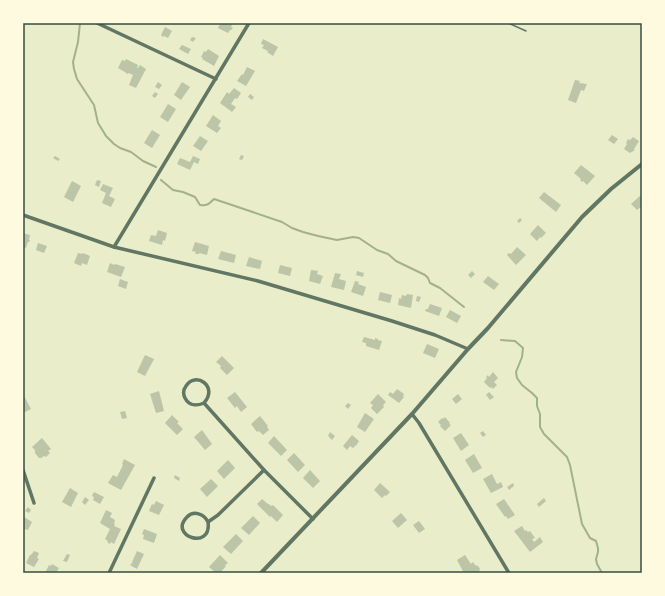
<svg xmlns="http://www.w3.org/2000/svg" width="665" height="596" viewBox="0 0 665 596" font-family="Roboto,sans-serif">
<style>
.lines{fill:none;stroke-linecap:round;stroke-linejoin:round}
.stream{stroke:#a3b18a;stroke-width:2}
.building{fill:#bcc5a7}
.service{stroke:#617663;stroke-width:1.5}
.minor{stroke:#617663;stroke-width:3.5}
.tertiary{stroke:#617663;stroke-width:4}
.neatline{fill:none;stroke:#344e41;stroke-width:1.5}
</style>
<rect width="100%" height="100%" fill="#e9edc9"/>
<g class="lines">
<!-- stream -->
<g class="stream">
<path d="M80,23L78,42L73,62L74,69L77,79L94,105L98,123L103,131L106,136L114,144L120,148L131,152L143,161L156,167"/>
<path d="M161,180L173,190L183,192L195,197L200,205C207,206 209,204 214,199L226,203L282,222L292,228L303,232L318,236L337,240L353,237L359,238L377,250L388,254L396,261L425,275L428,278L430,283L440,288L464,307"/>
<path d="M501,340L515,341L523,348L522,357L516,372L517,378L522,385L532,393L537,398V406L540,414V427L544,434L567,457L570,465L582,524L590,538L596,541L598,548V552L596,559L597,564L602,573"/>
</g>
</g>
<!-- building -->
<g class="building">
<path d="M223,23H233L231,27L233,28L231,30H230L228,33L218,28L220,24L222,25Z"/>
<path d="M165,27L172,31L168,38L164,36L163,37L161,35Z"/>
<path d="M192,37L196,38L193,42L190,40Z"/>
<path d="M263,39L278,47L273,56L267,52L268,51L262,48L264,45L261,44Z"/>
<path d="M182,45L191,49L188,54L179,49Z"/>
<path d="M208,49L219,56L214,66L202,59L203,58L201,57L204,51L206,52Z"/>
<path d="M126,59L138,65L137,68H138L140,65L146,69L136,88L129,85L133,75L129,73L127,74L125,72L118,68L122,60L125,61Z"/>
<path d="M247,67L255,71L246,86L237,81L242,74L243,75Z"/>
<path d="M575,80L580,81L579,83L587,84L584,91L581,90L576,103L568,100Z"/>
<path d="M158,82L162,85L159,89L155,87Z"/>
<path d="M182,82L190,87L181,100L174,95Z"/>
<path d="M234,88L241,93L237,99L235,98L231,104L236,107L232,112L220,103L227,92L229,94Z"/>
<path d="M155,92L158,94L155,98L152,96Z"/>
<path d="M250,94L254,97L252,100L248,97Z"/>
<path d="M168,104L176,109L168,122L160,117Z"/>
<path d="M213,115L221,121L218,126L221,128L217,133L206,126Z"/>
<path d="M152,130L160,135L152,148L144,143Z"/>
<path d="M612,135L618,139L614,144L608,140Z"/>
<path d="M200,136L208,141L201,151L193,146Z"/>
<path d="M633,137L639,141L634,149L635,150L630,153L624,149L627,144L626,143L628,139L630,140Z"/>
<path d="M241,155L244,156L242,160L239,159Z"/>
<path d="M55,156L60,159L58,161L53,158Z"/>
<path d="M193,156L200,159L198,164L194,162L190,170L177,164L180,158L190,162Z"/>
<path d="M581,165L595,176L587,185L583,181L582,182L580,180L581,179L574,173Z"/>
<path d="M97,180L101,181L99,187L95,185Z"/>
<path d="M72,181L81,186L73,202L64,197Z"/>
<path d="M103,184L113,188L109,196L115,199L111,207L102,203L106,193L100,190Z"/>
<path d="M544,192L561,205L556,212L539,198Z"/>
<path d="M641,195L642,196V206L637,210L631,204Z"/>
<path d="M520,218L522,220L519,223L517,221Z"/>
<path d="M538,225L546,233L541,238L540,237L537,241L530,234Z"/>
<path d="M158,230L167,233L165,241L163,240L162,245L149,241L151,235L156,236Z"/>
<path d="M23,233L30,235L29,240H30L29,242H28L26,248L23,247Z"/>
<path d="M195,242L209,246L207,255L199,253V254H195L196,252L192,251Z"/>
<path d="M38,243L47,246L44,253L36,250Z"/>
<path d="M517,247L526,255L516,265L507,255L509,253L511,254Z"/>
<path d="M221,251L236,255L234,263L218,259Z"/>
<path d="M78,253L82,254L83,253L90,256L87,265L82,263L81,266L74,263Z"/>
<path d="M249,257L262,261L260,269L246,266Z"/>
<path d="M110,263L114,265L115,264L125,267L121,277L107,272Z"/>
<path d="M280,265L292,268L290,276L278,273Z"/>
<path d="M311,270L318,271L317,274L323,276L320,284L309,281Z"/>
<path d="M357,271L364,273L363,277L356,275Z"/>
<path d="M472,271L475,274L471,278L468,275Z"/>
<path d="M335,273L341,274L339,279L346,281L344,290L331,287Z"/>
<path d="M488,276L499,284L494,290L483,282Z"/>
<path d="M120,279L128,282L126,289L118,286Z"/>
<path d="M355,281L359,282L358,284L366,287L363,296L351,292Z"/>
<path d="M380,292L392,295L390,303L378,300Z"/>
<path d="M407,294L413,295L411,308L398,305L399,298L401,299L402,295L406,296Z"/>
<path d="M417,296L421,297L419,302L416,301Z"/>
<path d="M430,304L442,308L439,316L425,311L426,309H428Z"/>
<path d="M450,310L461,316L457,323L446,317Z"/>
<path d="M364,337L375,340V338L378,339V340L382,341L379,350L366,346V343L362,342Z"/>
<path d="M427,344L439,349L435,358L423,353Z"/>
<path d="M145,355L154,359L145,376L137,372Z"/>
<path d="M222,356L234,368L227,375L220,368L221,366L216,362Z"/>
<path d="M493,372L498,378L494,382L497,385L493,389L491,387L490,388L484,382L487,378L486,377L488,375L489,377Z"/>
<path d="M397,389L404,394L403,396L404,397L399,403L388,395L390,392L393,394Z"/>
<path d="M159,391L164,411L156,413L150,394Z"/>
<path d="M235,392L247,407L241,412L237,406L235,408L227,398Z"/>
<path d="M489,392L494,397L490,400L486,395Z"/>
<path d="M23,394L31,409L23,413Z"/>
<path d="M378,394L386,402L383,405L384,407L377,414L371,408L373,405L370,403Z"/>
<path d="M458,394L462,399L456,404L452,399Z"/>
<path d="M348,403L351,405L348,409L345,406Z"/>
<path d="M125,411L127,418L122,419L120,412Z"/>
<path d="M365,413L374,419L365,432L357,427Z"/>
<path d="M172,415L179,422L177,423L183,429L177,435L165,423Z"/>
<path d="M260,416L268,426L267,427L269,430L263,435L259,431L257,432L251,424Z"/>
<path d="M445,417L450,423L449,424L451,425L445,431L440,426L441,425L438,422L442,418L443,419Z"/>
<path d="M202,430L212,444L205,450L194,437Z"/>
<path d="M483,431L486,435L483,437L480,433Z"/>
<path d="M330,432L335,436L332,440L328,436Z"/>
<path d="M461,433L469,445L461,451L453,438Z"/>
<path d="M352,435L359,441L356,446V445L353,448L350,446L347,450L343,446Z"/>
<path d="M274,436L287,450L281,456L268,443Z"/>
<path d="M42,438L51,449L48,451L50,453L46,457L44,456L41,458H39L35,453V450L32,447Z"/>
<path d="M294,453L305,465L298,472L287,460Z"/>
<path d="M474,454L482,468L473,473L465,460Z"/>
<path d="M124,459L135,465L121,490L108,483L113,475L117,477L123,465L122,464Z"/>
<path d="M228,460L235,468L224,479L217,471Z"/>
<path d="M310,470L320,481L313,488L303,478Z"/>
<path d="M492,474L497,484L501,482L503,487L491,493L483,479Z"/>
<path d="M175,475L180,478L179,481L174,478Z"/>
<path d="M211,479L218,486L207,497L200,489Z"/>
<path d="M380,483L390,492L386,496L385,495L382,498L374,490Z"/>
<path d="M513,483L514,486L509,490L507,487Z"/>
<path d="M70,488L78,493L71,507L62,502Z"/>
<path d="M94,492L104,497L100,504L93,500L94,497L92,496Z"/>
<path d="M85,497L89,500L85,505L82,502Z"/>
<path d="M544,498L546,501L539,507L537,504Z"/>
<path d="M262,499L268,504H269L271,506L273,505L283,515L277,522L271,516L270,517L257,504Z"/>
<path d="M504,499L515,515L508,519L506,516L505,517L496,504Z"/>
<path d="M156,501L164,505L159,515L149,511L152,504L154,505Z"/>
<path d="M28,507L31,510L29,513L25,511Z"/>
<path d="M106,510L112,513L110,517L115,520L114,524H115L114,526L121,529L114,544L111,542L110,544L107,542L108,541L105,539L110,529L100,523Z"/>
<path d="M401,513L407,520L398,528L392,521Z"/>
<path d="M253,516L260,523L249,535L241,528Z"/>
<path d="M24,517L32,522L28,530L25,529V530L23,529Z"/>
<path d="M419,521L425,529L419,533L413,525Z"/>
<path d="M522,526L525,531L526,530L528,532L530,531L535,538L532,539L534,542L540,537L543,542L530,552L514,531Z"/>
<path d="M144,529L157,534L154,543L143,539L144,535L142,534Z"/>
<path d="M236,534L243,541L231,554L223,547Z"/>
<path d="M34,551L39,553L37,558L39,559L34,567L26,563L30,555H31Z"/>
<path d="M137,551L144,554L137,569L130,565L133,562H132Z"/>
<path d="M67,554L70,555L67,562L63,561Z"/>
<path d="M220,555L228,563L225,565L226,566L220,573H216L209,567Z"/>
<path d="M465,555L471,564L473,562L475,565L478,566L480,569L479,572L480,573H464L457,560Z"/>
<path d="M52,564L59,568L56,573H45L49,565L51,566Z"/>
</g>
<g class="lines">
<!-- service -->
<path class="service" d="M508,23L526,31"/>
<!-- minor -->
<g class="minor">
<path d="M97,23L216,79"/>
<path d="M23,215L114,247L258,281L392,321L435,335L468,349"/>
<path d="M114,247L249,23"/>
<path d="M204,403C219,386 195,371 186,386C183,390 183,394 185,398C189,406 197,406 204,403L264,470L313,519"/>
<path d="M412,414L419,423L509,573"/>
<path d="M23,470L34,503"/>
<path d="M208,522C212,551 168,536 187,517C194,510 204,514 208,522L218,515L264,470"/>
<path d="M109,573L154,478"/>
</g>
<!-- tertiary -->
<path class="tertiary" d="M261,573L412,414L468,349L488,328L582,217L611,189L642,164"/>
</g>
<!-- border -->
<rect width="665" height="596" fill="none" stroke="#fefae0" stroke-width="48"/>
<rect x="24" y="24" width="617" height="548" class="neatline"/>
</svg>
